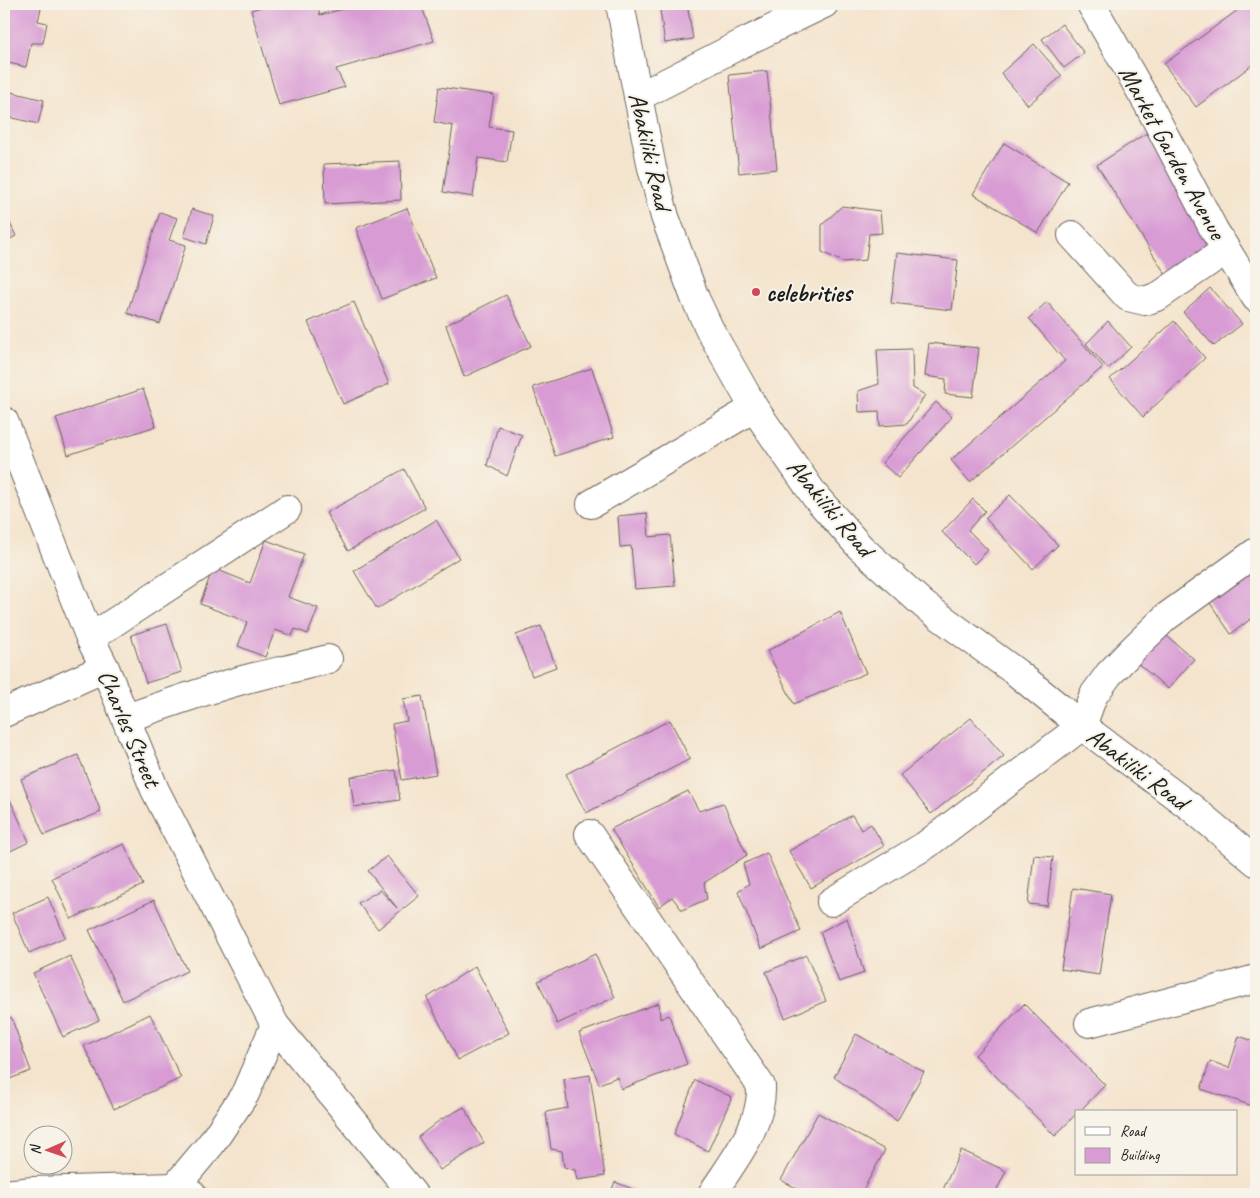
<svg xmlns="http://www.w3.org/2000/svg" width="1260" height="1198" viewBox="0 0 1260 1198" font-family="Caveat,sans-serif">
<style>
.building{fill:#d89bd4}
.lines{fill:none;stroke-linecap:round;stroke-linejoin:round}
.minor-casing{stroke:#68625a;stroke-width:30}
.major-casing{stroke:#68625a;stroke-width:30}
.minor{stroke:#fff;stroke-width:28}
.major{stroke:#fff;stroke-width:28}
.poi-dot{fill:#d1495b;stroke:#f7f3e8;stroke-width:2}
.labels{text-anchor:middle;stroke-width:4;stroke-linejoin:round;paint-order:stroke}
.street-label{font-size:25px;fill:#1c1c1c;stroke:#f7f3e8}
.poi-label{font-size:25px;font-weight:bold;fill:#1c1c1c;stroke:#f7f3e8;text-anchor:start}
</style>
<rect width="100%" height="100%" fill="#f7f3e8"/>
<filter id="ink" filterUnits="userSpaceOnUse"><feTurbulence type="fractalNoise" baseFrequency=".02" numOctaves="2"/><feDisplacementMap in="SourceGraphic" scale="10" xChannelSelector="R" yChannelSelector="G"/><feConvolveMatrix kernelMatrix="1 2 1 2 8 2 1 2 1" color-interpolation-filters="sRGB"/></filter>
<filter id="wash" filterUnits="userSpaceOnUse"><feTurbulence type="fractalNoise" baseFrequency=".0096" numOctaves="4" result="noise"/><feDisplacementMap in="SourceGraphic" scale="20" xChannelSelector="R" yChannelSelector="G"/><feGaussianBlur stdDeviation="1.12" result="paint"/><feColorMatrix in="noise" values="0 0 0 0 0 0 0 0 0 0 0 0 0 0 0 0 0 1.4 0 .05"/><feComposite in="paint" operator="in"/></filter>
<g filter="url(#wash)">
<rect width="100%" height="100%" fill="#f4e4cd"/>
<g id="blocks">
<!-- building -->
<g class="building">
<path d="M4,4H42L38,21L47,23L43,43H31L26,67L4,62Z"/>
<path d="M271,4H317L320,15L362,4H421L434,41L336,69L345,87L279,105L251,10Z"/>
<path d="M659,4H687L693,39L665,43Z"/>
<path d="M1246,4H1256V62L1196,107L1164,64Z"/>
<path d="M1062,24L1084,53L1064,68L1042,39Z"/>
<path d="M1034,44L1062,76L1028,105L1001,73Z"/>
<path d="M767,71L777,169L739,173L729,75Z"/>
<path d="M439,87L494,95L489,127L512,130L507,162L478,158L473,197L443,192L453,126L434,122Z"/>
<path d="M11,92L44,100L38,124L5,116Z"/>
<path d="M1148,132L1218,242L1166,275L1097,165Z"/>
<path d="M1004,143L1068,182L1038,233L973,194Z"/>
<path d="M400,161L401,200L325,204L324,164Z"/>
<path d="M842,206L880,211L882,233L869,234L866,260L843,262L822,252V225Z"/>
<path d="M407,208L436,278L382,299L356,228Z"/>
<path d="M192,209L214,216L206,244L184,237Z"/>
<path d="M4,210L16,236L4,242Z"/>
<path d="M160,212L177,218L169,240L186,245L160,324L127,313Z"/>
<path d="M897,253L958,260L952,310L891,303Z"/>
<path d="M1210,288L1242,324L1214,346L1183,312Z"/>
<path d="M506,295L531,346L464,377L446,325Z"/>
<path d="M354,302L389,384L343,404L308,322Z"/>
<path d="M1047,302L1103,367L970,482L951,460L1065,361L1029,318Z"/>
<path d="M1108,321L1131,347L1108,369L1086,344Z"/>
<path d="M1174,321L1205,358L1143,417L1110,379Z"/>
<path d="M929,343L979,348L973,397L945,394L946,379L925,376Z"/>
<path d="M912,349L913,388L925,395L907,424L880,426L879,411L859,412L858,391L879,384L877,350Z"/>
<path d="M592,368L614,437L555,456L533,387Z"/>
<path d="M143,389L156,426L68,455L56,418Z"/>
<path d="M936,402L952,417L898,478L882,463Z"/>
<path d="M498,426L522,435L507,476L487,465Z"/>
<path d="M404,469L425,508L348,551L326,513Z"/>
<path d="M1010,495L1058,545L1033,569L985,518Z"/>
<path d="M973,499L985,511L968,530L988,550L974,564L942,532Z"/>
<path d="M647,513L649,537L670,535L675,586L635,589L631,546L620,547L618,516Z"/>
<path d="M436,520L459,558L377,609L354,571Z"/>
<path d="M266,540L304,554L288,597L318,608L308,634L295,629L292,636L275,630L265,657L238,646L247,622L200,604L213,568L250,583Z"/>
<path d="M1256,559V615L1231,634L1206,597Z"/>
<path d="M840,612L866,673L794,704L767,651Z"/>
<path d="M167,624L182,672L146,683L131,635Z"/>
<path d="M541,626L556,667L532,676L516,635Z"/>
<path d="M1161,631L1194,659L1168,689L1135,661Z"/>
<path d="M422,696L436,774L402,780L392,724L407,721L403,699Z"/>
<path d="M971,718L1004,756L931,814L900,775Z"/>
<path d="M670,720L690,759L586,813L566,774Z"/>
<path d="M78,755L101,812L44,835L21,779Z"/>
<path d="M396,770L400,800L354,807L350,777Z"/>
<path d="M688,791L699,811L723,803L747,855L704,883L707,899L682,910L672,897L659,907L611,829Z"/>
<path d="M8,795L29,842L4,854V797Z"/>
<path d="M852,815L861,830L871,824L884,846L811,888L789,851Z"/>
<path d="M124,844L143,885L71,919L52,878Z"/>
<path d="M767,853L801,931L761,949L738,891L749,884L743,864Z"/>
<path d="M1034,855L1053,857L1047,906L1028,904Z"/>
<path d="M387,856L419,896L378,929L358,903L380,890L397,908L368,871Z"/>
<path d="M1073,888L1111,894L1099,975L1061,969Z"/>
<path d="M48,897L65,937L29,953L12,913Z"/>
<path d="M154,900L187,971L123,1001L89,930Z"/>
<path d="M847,918L864,973L839,982L820,932Z"/>
<path d="M595,954L615,997L557,1024L538,981Z"/>
<path d="M806,955L826,1001L785,1018L766,972Z"/>
<path d="M70,956L99,1020L63,1037L33,973Z"/>
<path d="M475,966L509,1033L458,1060L427,998Z"/>
<path d="M659,1003L660,1019L669,1015L687,1064L621,1089L617,1077L599,1084L579,1033Z"/>
<path d="M1024,1004L1105,1085L1079,1112H1076V1114L1055,1136L975,1055Z"/>
<path d="M150,1014L181,1078L114,1109L84,1046Z"/>
<path d="M11,1017L31,1071L4,1081V1019Z"/>
<path d="M856,1034L924,1072L897,1121L834,1077Z"/>
<path d="M1239,1036L1256,1042V1107L1201,1089L1210,1061L1229,1068Z"/>
<path d="M590,1075L605,1176L577,1180L575,1170L564,1167L562,1151L551,1149L546,1112L568,1108L564,1079Z"/>
<path d="M695,1080L732,1097L708,1151L674,1134Z"/>
<path d="M464,1107L484,1143L440,1170L418,1137L440,1120Z"/>
<path d="M818,1113L885,1150L861,1194H804L805,1193L781,1180Z"/>
<path d="M961,1150L1006,1171L995,1194H941Z"/>
<path d="M615,1182L645,1194H610Z"/>
</g>
</g>
</g>
<g filter="url(#ink)">
<use href="#blocks" fill-opacity="0" stroke="#68625a" stroke-width="1"/>
<g class="lines">
<defs>
<g id="minor">
<path d="M1091,4L1148,104L1214,230L1256,298"/>
<path d="M638,97L749,40L824,4"/>
<path d="M1072,235L1128,297L1145,301L1159,296L1226,250"/>
<path d="M4,421L90,638L105,668L155,790L275,1025L413,1194"/>
<path d="M591,504L754,408"/>
<path d="M90,638L287,509"/>
<path d="M4,713L105,668"/>
<path d="M127,718C166,704 206,690 246,679C274,672 301,667 328,659"/>
<path d="M589,834L761,1086C763,1126 732,1162 712,1194"/>
<path d="M831,902L926,845L1082,726L1093,696L1109,674L1134,648L1166,617L1256,552"/>
<path d="M1089,1023L1256,979"/>
<path d="M175,1187L211,1144L245,1094L275,1025"/>
<path d="M4,1194L33,1191L175,1187L192,1194"/>
</g>
<path id="major" d="M620,4L652,168L665,217L695,298L710,330L754,408L815,496L860,547L924,605L1017,673L1082,726L1192,808L1256,862"/>
</defs>
<!-- minor casing -->
<use href="#minor" class="minor-casing"/>
<!-- major casing -->
<use href="#major" class="major-casing"/>
<!-- minor -->
<use href="#minor" class="minor"/>
<!-- major -->
<use href="#major" class="major"/>
</g>
</g>
<!-- markers -->
<circle class="poi-dot" cx="756" cy="292" r="5"/>
<g class="labels">
<!-- street labels -->
<g class="street-label">
<text transform="translate(651 151) rotate(77)" y="9">Abakiliki Road</text>
<text transform="translate(1173 152) rotate(61)" y="9">Market Garden Avenue</text>
<text transform="translate(831 507) rotate(50)" y="9">Abakiliki Road</text>
<text transform="translate(130 728) rotate(67)" y="9">Charles Street</text>
<text transform="translate(1138 768) rotate(37)" y="9">Abakiliki Road</text>
</g>
<!-- poi labels -->
<g class="poi-label">
<text x="766" y="301">celebrities</text>
</g>
</g>
<!-- margin -->
<rect width="1260" height="1198" fill="none" stroke="#f7f3e8" stroke-width="20"/>
<!-- legend -->
<rect x="1075" y="1110" width="162" height="65" fill="#f7f3e8" stroke="#9f9d96"/>
<rect x="1085" y="1127" width="25" height="8" fill="#ffffff" stroke="#9f9d96"/>
<text x="1120" y="1136" font-size="15" fill="#1c1c1c">Road</text>
<rect x="1085" y="1148" width="25" height="15" fill="#d89bd4" stroke="#9f9d96"/>
<text x="1120" y="1160" font-size="15" fill="#1c1c1c">Building</text>
<!-- north arrow -->
<g transform="translate(48 1150) rotate(268)"><circle r="24" fill="#f7f3e8" stroke="#9f9d96"/>
<path d="M0-4L9 19L0 12L-9 19Z" fill="#d1495b"/>
<text y="-8" font-size="14" font-weight="bold" text-anchor="middle" fill="#1c1c1c">N</text>
</g>
</svg>
